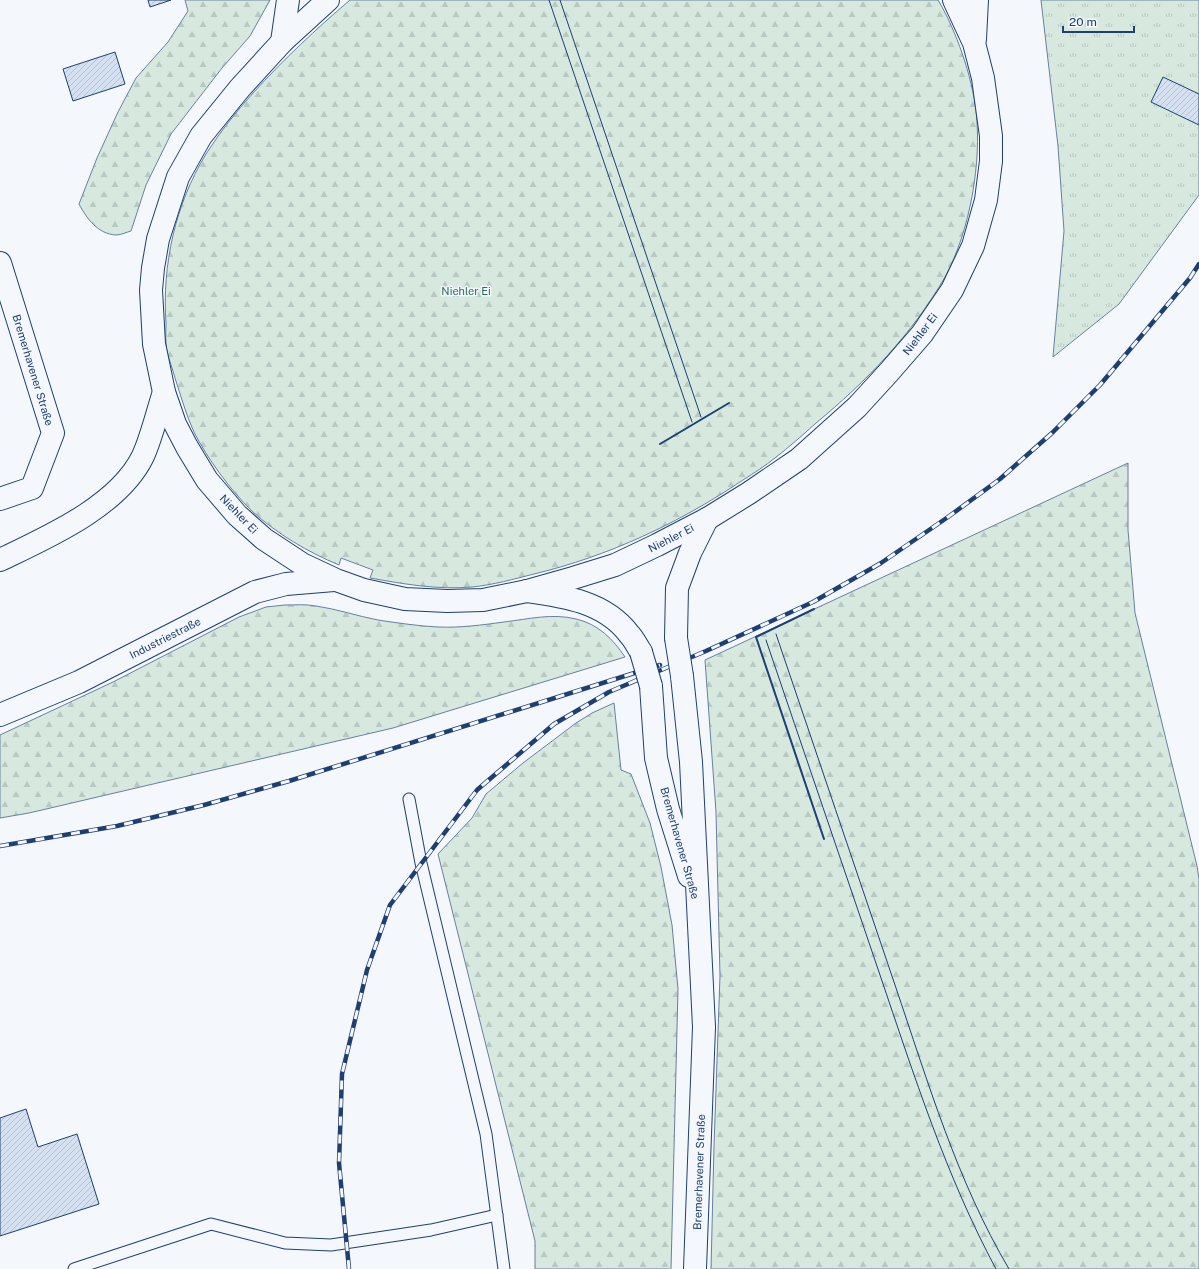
<svg xmlns="http://www.w3.org/2000/svg" width="1199" height="1269" viewBox="0 0 1199 1269" font-family="'Public Sans',sans-serif">
<style>
.grass{fill:url(#grass-tufts);stroke:#687fa3}
.forest{fill:url(#forest-firs);stroke:#687fa3}
.building{fill:url(#building-hatch);stroke:#1d3f73}
.lines{fill:none;stroke-linecap:round;stroke-linejoin:round}
.service-casing{stroke:#1d3f73;stroke-width:13}
.tertiary-casing{stroke:#1d3f73;stroke-width:24}
.secondary-casing{stroke:#1d3f73;stroke-width:24}
.trunk-casing{stroke:#1d3f73;stroke-width:24}
.service{stroke:#f4f7fb;stroke-width:11}
.tertiary{stroke:#f4f7fb;stroke-width:22}
.secondary{stroke:#f4f7fb;stroke-width:22}
.trunk{stroke:#f4f7fb;stroke-width:22}
.tram{stroke:#1d3f73;stroke-width:1}
.rail-casing{stroke:#1d3f73;stroke-width:4.5}
.rail{stroke:#f4f7fb;stroke-width:3;stroke-dasharray:9;stroke-linecap:butt}
.secondary-bridge-casing{stroke:#1d3f73;stroke-width:24;stroke-linecap:butt}
.secondary-bridge{stroke:#f4f7fb;stroke-width:22}
.wall{stroke:#1d3f73;stroke-width:2}
.labels{text-anchor:middle;stroke-width:3;stroke-linejoin:round;paint-order:stroke}
.park-label{font-size:11px;fill:#2c6c60;stroke:#f4f7fb}
.street-label{font-size:11px;fill:#1d3f73;stroke:#f4f7fb}
</style>
<defs>
<pattern id="grass-tufts" width="24" height="20" patternUnits="userSpaceOnUse"><rect width="24" height="20" fill="#d7e8df"/><path d="M3 7l-1-3M5 7V3M7 7l1-3M15 17l-1-3M17 17v-4M19 17l1-3" fill="none" stroke="#b8c8c3"/></pattern>
<pattern id="forest-firs" width="22" height="20" patternUnits="userSpaceOnUse"><rect width="22" height="20" fill="#d7e8df"/><path d="M5 1l3.5 6h-7zM16 11l3.5 6h-7z" fill="#b8c8c3"/></pattern>
<pattern id="building-hatch" width="6" height="6" patternUnits="userSpaceOnUse"><rect width="6" height="6" fill="#d5e0f0"/><path d="M-1 1l2-2M0 6l6-6M5 7l2-2" fill="none" stroke="#b6c1d1"/></pattern>
</defs>
<rect width="100%" height="100%" fill="#f4f7fb"/>
<!-- grass -->
<path class="grass" d="M1041,0H1199V195L1119,304L1053,357L1064,231L1058,146Z"/>
<!-- forest -->
<g class="forest">
<path d="M185,0H270L250,36L222,68L171,134L146,185L131,231C127,232 121,235 116,235C98,234 87,219 79,204L97,158L118,112L136,78L168,42L188,11Z"/>
<path d="M350,0H938C956,30 972,76 976,111C982,162 970,231 945,277C913,333 866,382 816,423C803,435 789,447 775,458C765,466 754,473 743,480C679,523 609,556 534,574C514,579 493,585 472,587C437,590 404,584 370,578L373,570L341,558L339,565C308,552 277,534 252,511C231,491 207,458 194,432C186,415 181,396 175,378C173,370 169,360 167,351C165,342 166,332 166,323C162,265 175,205 206,154C220,132 236,112 253,93C284,59 316,29 350,0Z"/>
<path d="M1128,463V530L1135,613L1197,866L1199,879V1269H711L714,1146L720,976L716,812L705,660Z"/>
<path d="M285,605C295,605 306,604 316,606C337,609 357,616 378,620C398,623 418,626 438,627C460,628 482,625 504,622C529,619 552,613 576,619C598,624 613,639 625,657L393,728L29,813L0,818V735L113,682L239,617L266,607Z"/>
<path d="M614,703L621,770L631,774L650,823L661,867L672,925L678,989L671,1269H535V1241L438,854L472,818L486,794L523,763L576,723L592,713Z"/>
</g>
<!-- building -->
<g class="building">
<path d="M148,0H171L150,7Z"/>
<path d="M115,52L125,84L73,101L63,69Z"/>
<path d="M1163,77L1199,94V125L1151,102Z"/>
<path d="M26,1109L38,1147L77,1134L99,1204L0,1236V1118Z"/>
</g>
<g class="lines">
<defs>
<g id="service">
<path d="M409,799L421,863L486,1134L504,1269"/>
<path d="M74,1269L211,1224L285,1243L331,1245L431,1230L497,1215"/>
</g>
<g id="tertiary">
<path d="M282,42L288,0"/>
<path d="M0,263L53,433L32,488L0,499"/>
</g>
<g id="secondary">
<path d="M527,591C564,596 605,602 629,634C634,639 637,646 641,652"/>
<path d="M676,638L677,588L690,553L707,519"/>
<path d="M682,676L691,762L704,1027L695,1269"/>
<path d="M651,686L656,758L668,809L689,876"/>
</g>
<g id="trunk">
<path d="M328,0L282,42L240,88L201,136L178,177L158,239L153,268L151,290L154,344L164,392L175,424L187,447L207,480L237,515L264,539L302,564L336,580L364,590L405,599L447,601L483,600L527,591L573,578L615,565L657,545L707,519L749,493L799,459L857,407L889,372L922,334L952,290L973,246L986,200L991,161V136L983,78L974,43L954,0"/>
<path d="M975,39L977,0"/>
<path d="M0,560C48,537 119,506 143,456C152,436 157,413 164,392"/>
<path d="M0,715L79,682L255,592L286,584L334,580"/>
</g>
</defs>
<!-- service casing -->
<use href="#service" class="service-casing"/>
<!-- tertiary casing -->
<use href="#tertiary" class="tertiary-casing"/>
<!-- secondary casing -->
<use href="#secondary" class="secondary-casing"/>
<!-- trunk casing -->
<use href="#trunk" class="trunk-casing"/>
<!-- service -->
<use href="#service" class="service"/>
<!-- tertiary -->
<use href="#tertiary" class="tertiary"/>
<!-- secondary -->
<use href="#secondary" class="secondary"/>
<!-- trunk -->
<use href="#trunk" class="trunk"/>
<!-- tram -->
<g class="tram">
<path d="M549,0L692,422"/>
<path d="M560,0L701,417"/>
<path d="M776,634C816,751 855,868 895,985C928,1082 957,1181 1009,1269"/>
<path d="M766,640C804,752 842,863 880,975C914,1075 946,1176 996,1269"/>
</g>
<defs>
<g id="rail">
<path d="M0,846L117,826L204,805L289,781L660,665"/>
<path d="M349,1269L339,1163L342,1074L367,970L390,905L477,790L554,724L609,692L706,651L813,602L881,563L948,517L1000,479L1052,433L1100,385L1190,278L1199,264"/>
</g>
</defs>
<!-- rail casing -->
<use href="#rail" class="rail-casing"/>
<!-- rail -->
<use href="#rail" class="rail"/>
<defs>
<g id="secondary-bridge">
<path d="M676,638L682,676"/>
<path d="M641,652L651,686"/>
</g>
</defs>
<!-- secondary-bridge casing -->
<use href="#secondary-bridge" class="secondary-bridge-casing"/>
<!-- secondary-bridge -->
<use href="#secondary-bridge" class="secondary-bridge"/>
<!-- wall -->
<g class="wall">
<path d="M660,444L729,403"/>
<path d="M814,609L756,637L824,839"/>
</g>
</g>
<g class="labels">
<!-- park labels -->
<g class="park-label">
<text x="466" y="295">Niehler Ei</text>
</g>
<!-- street labels -->
<g class="street-label">
<text transform="translate(920 334) rotate(-53)" y="4">Niehler Ei</text>
<text transform="translate(33 370) rotate(73)" y="4">Bremerhavener Straße</text>
<text transform="translate(239 514) rotate(46)" y="4">Niehler Ei</text>
<text transform="translate(671 538) rotate(-27)" y="4">Niehler Ei</text>
<text transform="translate(165 638) rotate(-27)" y="4">Industriestraße</text>
<text transform="translate(680 843) rotate(74)" y="4">Bremerhavener Straße</text>
<text transform="translate(699 1172) rotate(-88)" y="4">Bremerhavener Straße</text>
</g>
</g>
<!-- scale -->
<path d="M1063 26v6h71v-6" fill="none" stroke="#1d3f73" stroke-width="2"/>
<text x="1069" y="26" font-size="12" fill="#1d3f73" stroke="#f4f7fb" stroke-width="3" paint-order="stroke">20 m</text>
</svg>
